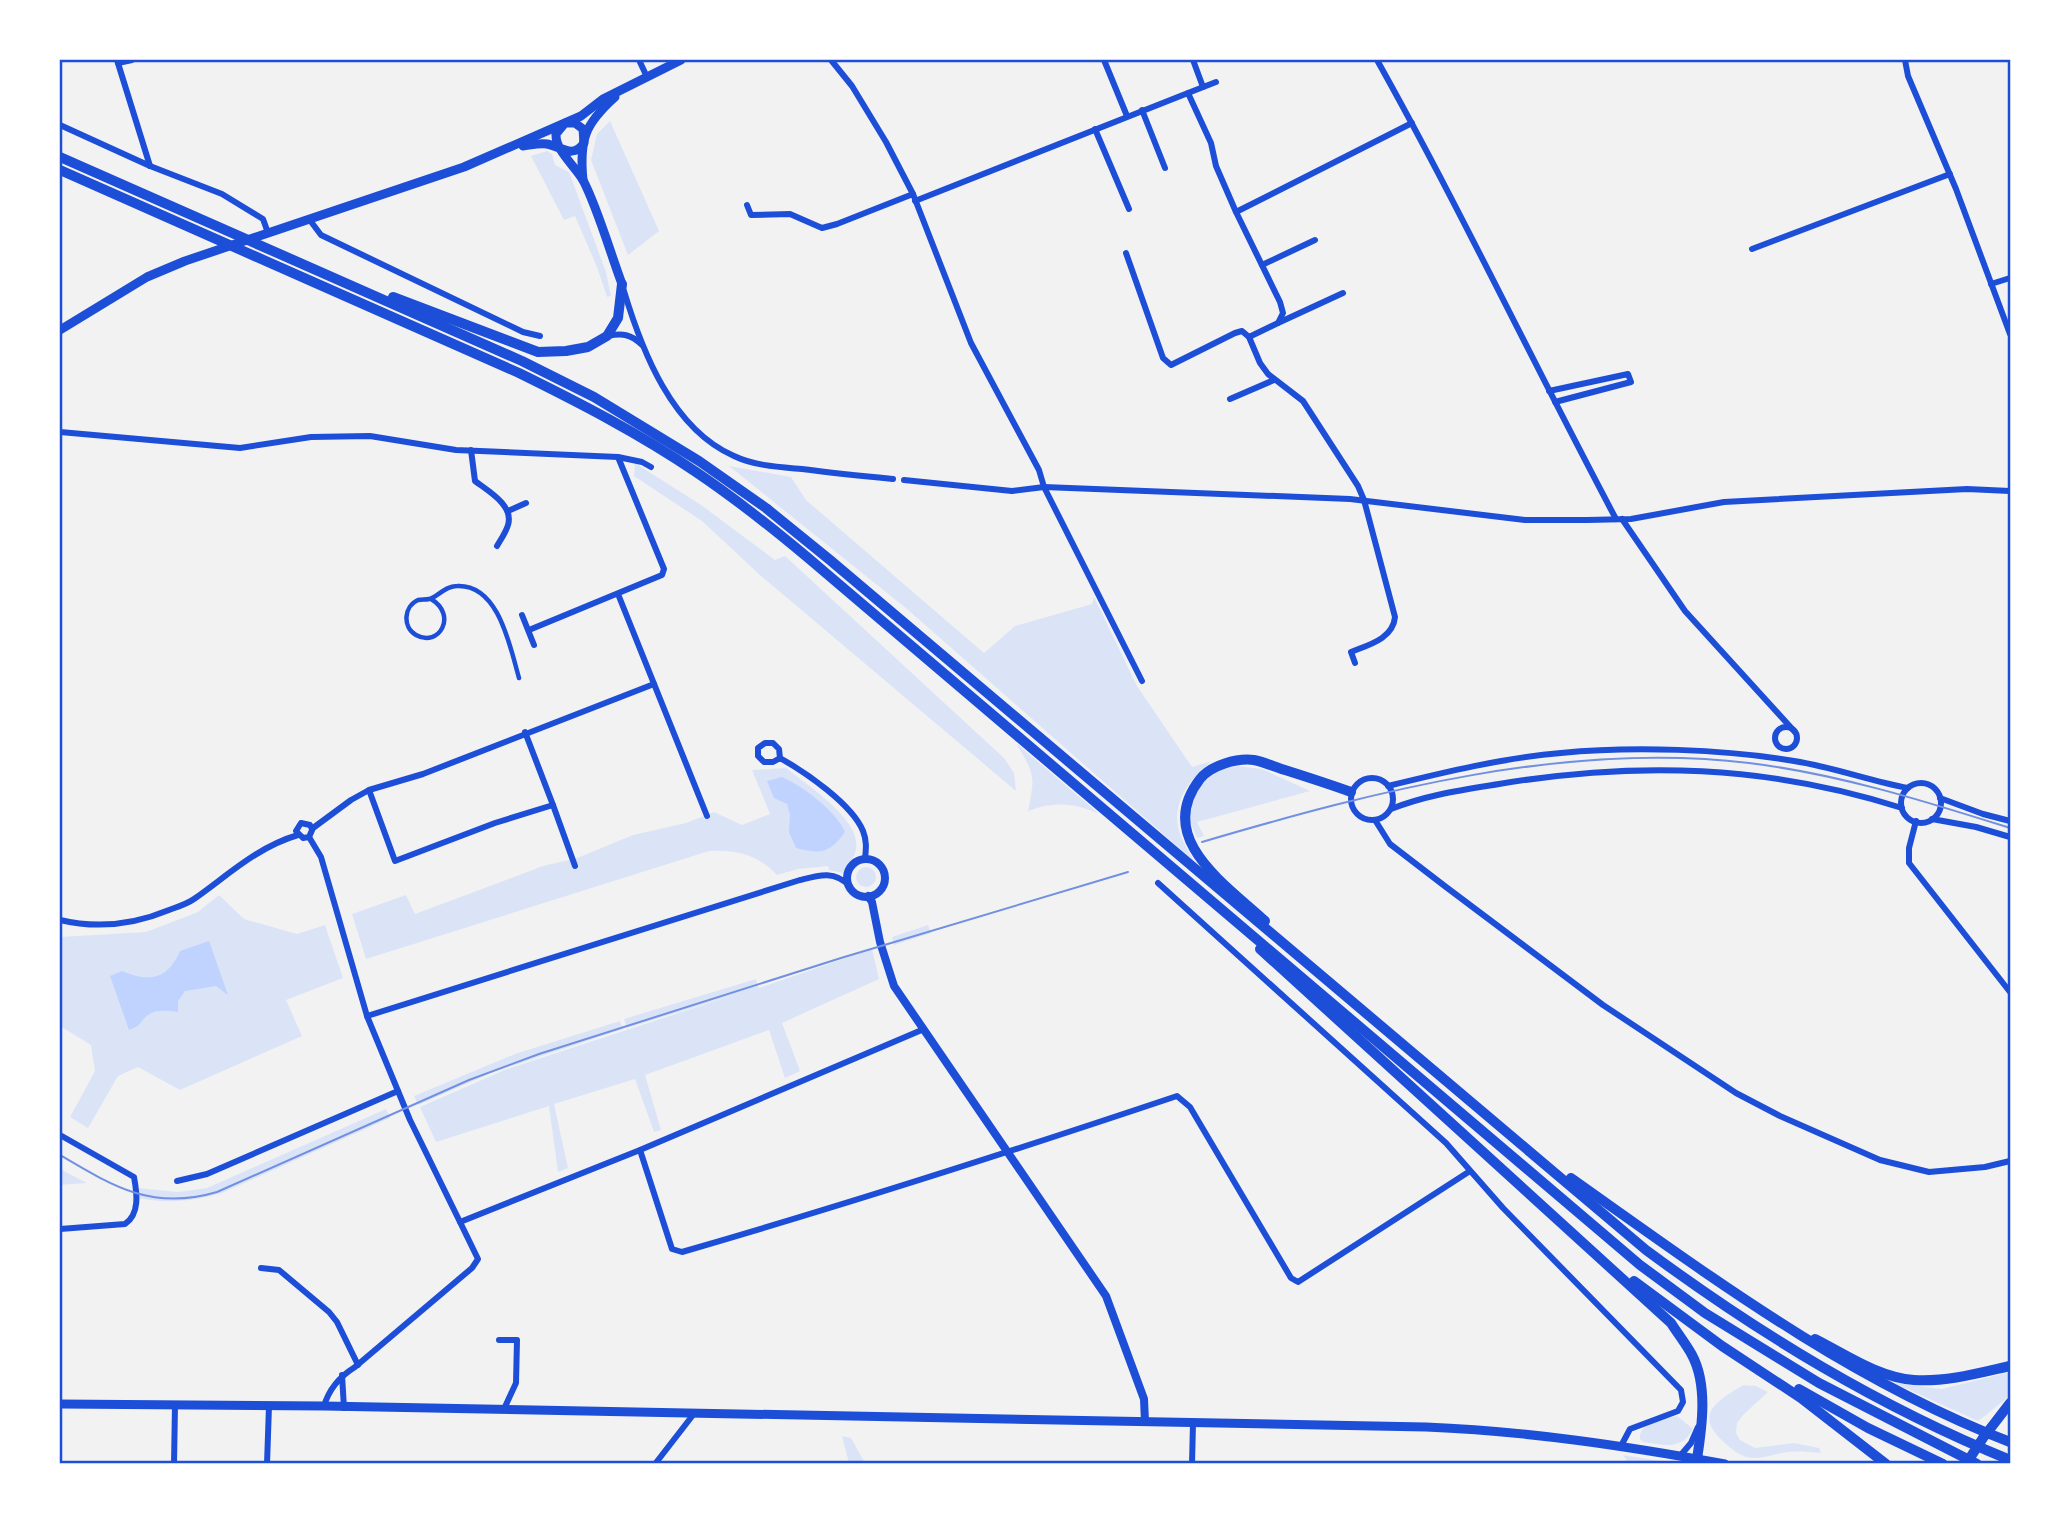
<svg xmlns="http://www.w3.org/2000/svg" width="2070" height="1523" viewBox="0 0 2070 1523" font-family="'Noto Serif',serif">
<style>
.green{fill:#dbe4f7}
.water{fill:#bfd3fe}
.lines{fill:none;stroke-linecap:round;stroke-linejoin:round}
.pedestrian{stroke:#1d4ed8;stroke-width:4.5}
.minor{stroke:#1d4ed8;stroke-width:6}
.tertiary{stroke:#1d4ed8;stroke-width:8}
.secondary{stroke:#1d4ed8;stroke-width:9}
.primary{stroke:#1d4ed8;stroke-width:10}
.tram{stroke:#7290e2;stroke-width:2}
.neatline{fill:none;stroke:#1d4ed8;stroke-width:2.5}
</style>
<rect width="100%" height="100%" fill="#f2f2f2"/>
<!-- green -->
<g class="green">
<path d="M610,121L659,231L628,255L591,160L597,134Z"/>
<path d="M547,151L552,154L555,165L569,172L606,272L611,296L607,297L597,267L575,216L564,220L531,156Z"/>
<path d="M635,463L701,505L775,560L785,556L1004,758L1014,773L1016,791L761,576L702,521L634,476Z"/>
<path d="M729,466L791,477L806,500L984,653L1015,626L1092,604L1094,597L1137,686L1192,767L1212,761C1190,779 1171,802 1179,831C1182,841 1189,852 1194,861L907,609Z"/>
<path d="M1017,745V744L1098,813C1074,803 1053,801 1028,811C1035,776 1035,775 1017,745Z"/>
<path d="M1236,766L1262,769L1310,791L1197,822L1204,836L1197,838L1189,820L1191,802L1202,784L1217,771Z"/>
<path d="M786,768C807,785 862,820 856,849C855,858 846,864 843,873L829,870L828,866L798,869L777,875C757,854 737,850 709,851L366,959L352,914L406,895L415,914L543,866L577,858L633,835L686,823L714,812L742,825L770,814L752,770Z"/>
<circle cx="866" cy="877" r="10"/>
<path d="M219,895L244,919L297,934L325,925L343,978L286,1000L302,1036L180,1090L138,1067L118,1076L88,1128L70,1117L95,1071L91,1045L60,1026V937L146,932L198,912Z"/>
<path d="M928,925L931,933L894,945L892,937Z"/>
<path d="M872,949L879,979L782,1023L800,1071L785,1078L769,1030L645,1075L661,1130L654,1132L635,1079L554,1104L568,1168L558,1172L549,1106L436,1142L420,1107L507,1069L740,993L627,1028L624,1019L756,979L759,988Z"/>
<path d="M620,1021L623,1029L491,1073L418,1105L414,1096L515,1054Z"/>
<path d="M386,1109L390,1118L222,1193C194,1201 168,1204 139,1198L138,1188L178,1192L207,1188Z"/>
<path d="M60,1169L87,1183L60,1185Z"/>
<path d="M2010,1372V1396L1978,1421L1894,1383L1942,1389Z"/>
<path d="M1743,1385L1756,1386L1768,1392L1744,1414L1737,1423L1736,1433L1740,1440L1755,1448L1794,1443L1819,1448L1821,1453C1810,1452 1798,1451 1788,1452C1777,1453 1766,1458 1755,1458C1743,1458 1735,1452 1726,1444C1693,1415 1714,1403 1743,1385Z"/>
<path d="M1677,1416L1693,1429C1681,1451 1664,1445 1643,1442L1640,1439C1639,1421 1662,1420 1677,1416Z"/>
<path d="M842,1436L851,1438L865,1463H849Z"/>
<path d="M1623,1455L1666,1462L1671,1463H1625L1626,1459Z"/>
</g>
<!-- water -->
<g class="water">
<path d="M782,777C803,786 837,812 845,832C829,854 821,854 796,848L789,832L790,815L787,804L774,798L767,781Z"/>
<path d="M209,941L228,995L216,986L185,991L178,1001V1012C169,1011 156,1009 148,1015C138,1022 145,1024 129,1030L110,976L122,971C150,983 168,979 180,951Z"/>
</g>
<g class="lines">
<!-- pedestrian -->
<path class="pedestrian" d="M431,599C458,615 439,648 416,635C402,627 404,606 418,600C422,599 425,600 429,599C437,598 444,586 457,586C499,584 510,647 519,678"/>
<!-- minor -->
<g class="minor">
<path d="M117,60L150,166"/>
<path d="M639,60L647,77"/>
<path d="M831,60L852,86L886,142L913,194L971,343L1039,470L1044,487L1142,681"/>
<path d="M1104,60L1127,116"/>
<path d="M1193,60L1203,87"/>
<path d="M1377,60C1461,210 1535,367 1616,519"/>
<path d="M1905,60L1908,76L1956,189L2010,334"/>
<path d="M118,63L132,60"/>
<path d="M1188,93L1216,82"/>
<path d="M1142,110L1165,168"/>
<path d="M60,125L150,166L222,194L263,219L268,233"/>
<path d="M1095,129L1129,209"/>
<path d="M915,201L1188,93L1211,143L1216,166L1236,212L1280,302L1283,313L1278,323L1249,337L1260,363L1268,374L1303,401L1358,486L1364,500L1395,617C1393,639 1368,645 1351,652L1355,663"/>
<path d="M747,205L751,215L790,214L822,228L837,224L913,194"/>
<path d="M1236,212L1412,123"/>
<path d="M309,219L321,235L523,332L540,336"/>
<path d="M1752,249L1950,174"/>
<path d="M1126,253L1163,358L1171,365L1235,333L1242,331L1249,337"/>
<path d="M1262,265L1315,240"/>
<path d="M1991,284L2010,278"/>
<path d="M624,291C642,351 672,429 734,456C755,466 779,467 802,469C832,473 862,476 893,479"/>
<path d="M1278,323L1343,293"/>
<path d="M608,336C622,333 631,334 642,345"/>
<path d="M1549,391L1628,374L1631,382L1555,402"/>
<path d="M1230,399L1274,380"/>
<path d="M60,432L240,448L311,437L370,436L456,450L618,457L642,462L651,467"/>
<path d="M471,450L475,481C488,491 514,505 508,525C506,532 501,539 497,546"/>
<path d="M904,480L1012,491L1044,487L1350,499L1525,520H1587L1631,519L1724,502L1967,489L2010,491"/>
<path d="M508,511L526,503"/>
<path d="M1622,519L1685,611L1795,732"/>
<path d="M618,594L707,816"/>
<path d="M522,615L534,645"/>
<path d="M529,630L662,575L664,569L618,457"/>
<circle cx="1786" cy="738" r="11"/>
<path d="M780,758L773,762H764L758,756V748L765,743H773L779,749L780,758C805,772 852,804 863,831C867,841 866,849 865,859"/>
<circle cx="1372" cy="799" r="21"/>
<circle cx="1921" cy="803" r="20"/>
<path d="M1388,786C1445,772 1503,758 1561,753C1631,746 1725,749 1794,761C1833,767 1870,781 1908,788"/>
<path d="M369,790L395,861L495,823L553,805L525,732"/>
<path d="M1940,798L1983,814L2010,821"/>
<path d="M553,805L575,866"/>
<path d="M1391,809C1426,795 1462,790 1499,784C1637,761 1768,765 1902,808"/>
<path d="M1932,819L1976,827L2010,837"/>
<path d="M1375,820L1390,844L1446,887L1603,1005L1736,1093L1780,1116L1880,1160L1929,1172L1985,1167L2010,1161"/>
<path d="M1916,821L1909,848V863L2010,992"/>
<path d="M312,829L310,825L301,823L296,831L303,838L309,837L313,828L351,800L369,790L423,774L654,684"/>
<path d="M309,837L321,857L367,1016L410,1120L460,1222"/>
<path d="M1158,883L1446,1143L1503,1208L1681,1390L1683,1402L1678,1411L1630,1429L1621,1446"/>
<path d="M60,920C98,929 133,925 169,910C177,907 187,904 194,899C227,876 257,847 298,835"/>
<path d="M367,1016L800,880C819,875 834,870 850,886"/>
<path d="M60,1135L134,1177C137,1193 140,1214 125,1224L60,1229"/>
<path d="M640,1150L672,1249L682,1252C848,1204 1013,1151 1177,1096L1190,1107L1291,1278L1298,1282L1470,1171"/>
<path d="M177,1181L207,1174L398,1091"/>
<path d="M261,1268L279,1270L329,1312L337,1322L358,1365"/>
<path d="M499,1340H517L516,1383L504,1409"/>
<path d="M342,1375L344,1408"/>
<path d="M324,1406C329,1389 339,1377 355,1367L472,1268L478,1259L460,1222L640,1150L924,1029"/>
<path d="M1680,1456L1691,1443L1698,1427"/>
<path d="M174,1464L175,1405"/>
<path d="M267,1464L269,1406"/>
<path d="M655,1464L693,1415"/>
<path d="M1192,1464L1193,1423"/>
</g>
<!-- tertiary -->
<g class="tertiary">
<circle cx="866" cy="878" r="19"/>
<path d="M868,896L872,902L880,942L894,986L1106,1296L1144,1399L1145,1422"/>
</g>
<!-- secondary -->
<g class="secondary">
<path d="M523,146C531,145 539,143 547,144C562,147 573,159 584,143L583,129L575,123H565L556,134C555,150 575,166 583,180C598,209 610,252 622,284"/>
<path d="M583,180C579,139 585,124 615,97"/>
<path d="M60,330L147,277L185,261L464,167L581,116L603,99L681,60"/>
<path d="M60,1404L324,1406L1426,1427C1527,1431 1626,1446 1725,1464"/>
</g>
<!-- primary -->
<g class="primary">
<path d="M60,157L522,361L594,397L699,461L766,508L830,560L1646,1250C1761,1335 1878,1406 2010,1460"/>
<path d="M60,170L519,373C580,403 640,434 696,472C742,503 785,538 827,574L1640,1265L1705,1313L1819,1383L1977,1464"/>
<path d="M393,297L538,352L566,351L588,347L607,336L618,318L622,284"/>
<path d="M1265,921C1225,884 1154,838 1200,779C1211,765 1237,758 1254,760C1264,762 1275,767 1285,770C1307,777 1329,784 1351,792"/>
<path d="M1260,949L1671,1323C1678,1334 1686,1344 1692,1355C1708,1385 1702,1427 1697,1459"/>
<path d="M1571,1178C1711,1277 1849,1380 2010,1442"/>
<path d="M1634,1281L1722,1346L1801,1398L1886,1464"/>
<path d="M1815,1339C1845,1354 1879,1378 1914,1380C1947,1382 1979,1373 2010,1366"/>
<path d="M1799,1389L1868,1428L1943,1464"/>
<path d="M1966,1464L1983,1438L2010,1403"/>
</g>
<!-- tram -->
<g class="tram">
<path d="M1202,842C1375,791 1567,741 1749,763C1839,774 1924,801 2010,828"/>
<path d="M60,1155C114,1187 153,1211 217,1192L469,1080L539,1054L841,958L1128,872"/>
</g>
</g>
<!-- border -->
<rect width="2070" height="1523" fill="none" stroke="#ffffff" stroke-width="122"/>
<rect x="61" y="61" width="1948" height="1401" class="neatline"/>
</svg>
